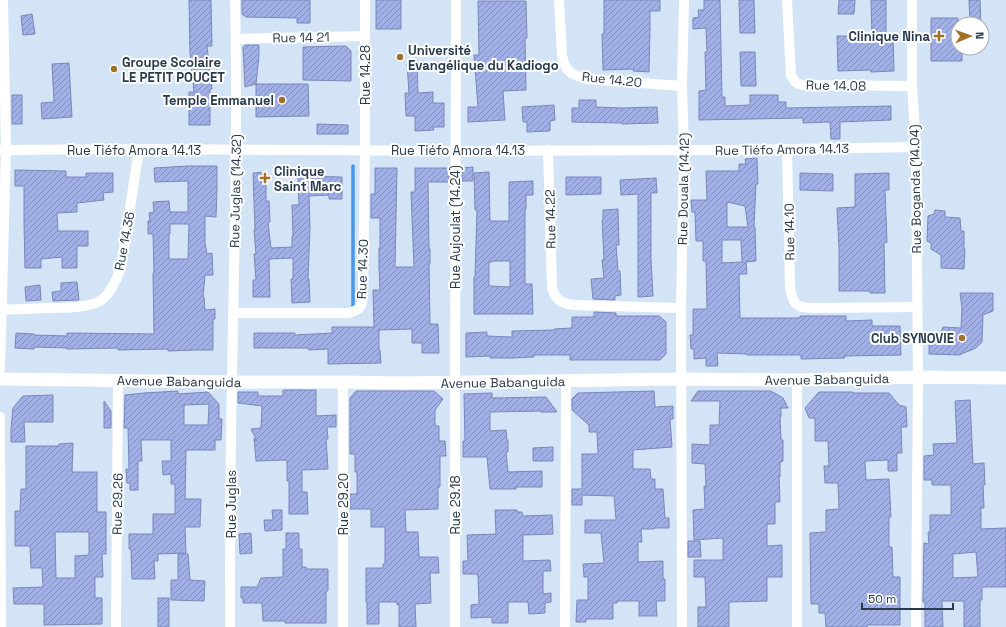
<svg xmlns="http://www.w3.org/2000/svg" width="1006" height="627" viewBox="0 0 1006 627" font-family="'Space Grotesk',sans-serif">
<style>
.lines{fill:none;stroke-linecap:round;stroke-linejoin:round}
.stream{stroke:#4797eb;stroke-width:3.5}
.building{fill:url(#building-hatch);stroke:#7987ba;fill-rule:evenodd}
.minor{stroke:#fff;stroke-width:10}
.tertiary{stroke:#fff;stroke-width:13}
.poi-dot{fill:#a37027;stroke:#fff;stroke-width:1.5}
.labels{text-anchor:middle;stroke-width:4;stroke-linejoin:round;paint-order:stroke}
.poi-label{font-size:13px;font-weight:bold;fill:#293a4c;stroke:#fff;text-anchor:end}
.street-label{font-size:13px;fill:#293a4c;stroke:#fff}
</style>
<defs>
<pattern id="building-hatch" width="6" height="6" patternUnits="userSpaceOnUse"><rect width="6" height="6" fill="#a1b0e6"/><path d="M-1 1l2-2M0 6l6-6M5 7l2-2" fill="none" stroke="#8390bd"/></pattern>
</defs>
<rect width="100%" height="100%" fill="#d3e4f7"/>
<g class="lines">
<!-- stream -->
<path class="stream" d="M353,166V310"/>
</g>
<!-- building -->
<g class="building">
<path d="M189,0H211L212,46H207L212,89H210V125H189V92H194L190,53Z"/>
<path d="M242,0H310V23H297V18L246,17L242,14Z"/>
<rect x="376" y="0" width="25" height="29"/>
<path d="M604,0H660V11H650V29L649,72L633,71L634,69L603,70L602,34H604Z"/>
<path d="M704,0H720L722,97H725V106L750,105V95H778V102H786V108L891,106V120L840,122V139H831L830,122L803,123V118L699,120V91L706,90L705,52H707L706,28L693,29V18L699,17L698,10H704Z"/>
<path d="M739,0H754L755,33H740Z"/>
<path d="M839,0H855L854,14H838Z"/>
<path d="M871,0H886V36L893,35L894,71L871,72V70L838,71L837,36H872Z"/>
<path d="M969,0H980L981,24H970Z"/>
<path d="M478,1H526L527,38H525L526,90L503,91L505,120L468,122V107H478L474,55H479Z"/>
<path d="M32,14L35,34L23,35L21,16Z"/>
<path d="M931,18H958V48H962V61H931Z"/>
<path d="M245,45H259V56L256,84L245,87L243,47Z"/>
<path d="M346,46L351,51V81L303,80V47Z"/>
<path d="M740,52H755L756,86H741Z"/>
<path d="M69,63L72,117L42,119L41,103L54,102L52,64Z"/>
<path d="M417,63L418,93L433,92V103H444V127H433L434,130L415,131V116H406L405,93H409L407,64Z"/>
<path d="M256,84H308L309,116L256,117Z"/>
<rect x="12" y="95" width="10" height="29"/>
<path d="M579,100H596V107L622,108L657,107L658,123L622,124V123L572,122V108H579Z"/>
<path d="M554,105L555,120L550,121V131L527,132V122H523L522,107Z"/>
<path d="M317,124L348,125V134H317Z"/>
<path d="M757,158L758,184H756L754,227H755L756,261L746,262L747,274H739L740,318H800V316H846V321L872,320V326H900L901,355L844,356L845,358L801,359V355H747V354L717,353L718,366H706V358L694,359V349H691L690,335H693V309H707L706,261H703V241H696L695,212H692L691,200H707L706,171H739V164H746L745,159ZM727,202L745,206L748,227H727ZM722,240H741L742,262H743L722,263Z"/>
<path d="M188,166H217V191L216,217L205,216V243L207,254L212,253L213,275H205L203,297H204L205,310L215,309V319H213V350H196L168,351V349L118,350V348L67,349V348L34,347V349L15,348L16,333L34,334V335L67,336V333L154,334L153,273H154L153,234H148V221H150L149,213L154,212L153,202L169,201L170,212H188V181L155,182L154,168ZM170,224H189L188,259H169V234H170Z"/>
<path d="M473,167V181H462V168Z"/>
<path d="M375,168H397L395,267H414L411,192H415V168H449V182H428L429,249H430V264H429L430,324H438L439,353H422V343H412V329L379,330V350H380L381,363L328,364V349L309,350L308,348H254V333H295V335L332,333V327H374L373,290H380L379,267V248H380V218H371V194H375Z"/>
<path d="M15,170L66,171V177H86V173H113V192L103,193L104,200L77,203V212L57,213L58,231H88V246H77V268H62V257L41,259V268H25L24,224V186H15Z"/>
<path d="M266,172V201H269L270,222H268L271,248L292,247V236H293L292,205H299L298,176L342,177V199H329V195L309,196L310,227L308,279H309L310,302L292,303L291,279H293V258L269,259L270,297H253V280H256L254,254H256L254,230H255L253,173Z"/>
<path d="M489,172L490,221H509V182L533,181V195H526V209H525V284H532L533,314H474V277H475L477,210H475L474,173ZM492,261H510V287L489,286V262H492Z"/>
<path d="M800,173L833,174V191L800,190Z"/>
<path d="M889,173V190H885L887,242L884,243L885,293H870V291H839V248L837,208L855,207V174Z"/>
<path d="M566,177H601V194L566,195Z"/>
<path d="M656,178L657,193H651V259L653,296L638,297V194L621,195L620,180Z"/>
<path d="M618,209L619,245H616L618,271H620L621,295L615,296V300L593,299L591,279L604,278L602,260H604L602,220H603V210Z"/>
<path d="M935,210L945,211V217L960,218L961,231H964V249H965L964,269L941,268V255L931,249V243L927,241L928,216L934,214Z"/>
<path d="M77,282L79,300L53,301L52,292L61,291V283Z"/>
<path d="M40,285L41,300L26,301L25,287Z"/>
<path d="M960,293H993V311L983,315L982,342L976,348L959,355L929,354V333L941,332L943,327L961,328L962,308Z"/>
<path d="M594,312L616,313V316H659L666,322V354L660,360H570V355H534V357L513,358H490V356L466,357V333L487,332V336L512,337V331L554,330V329L572,328V317H594Z"/>
<path d="M283,390H316V416L336,415V427H327L328,439H326L328,469L302,470V492H307L308,514H289V481H287V461H286V460L256,461L254,438L257,441L251,429L261,428L262,406L238,403V392H258V396H283Z"/>
<path d="M178,391V394L208,392L219,404V419H222L221,440H215V450H186L185,499H201L200,527H185L186,553L158,554V561H154L155,579H132L131,549H129V534H153V514H175V484H171V474L163,475L162,461H171V440H141L142,461H138V490H130V483H127L126,469H129L128,428H124L125,395L144,393ZM209,404L208,425H184V405Z"/>
<path d="M356,391H434L443,399L435,410V426H439V441H445L446,456H440V487H438V509L405,510L406,532H418L419,557H438L439,573H430L431,603L415,604L416,627H399V604L397,605V602H379V624H367V602H366V568H383V564H385V527H371V509H350V494H357V472H355V454H350V398Z"/>
<path d="M654,391L655,407L673,406V419H670L672,447L633,450V469H650L651,479H655V489H663L665,518H669V528H654V529H641L642,542H638V562L663,561V579H665V601H656L657,616H639V601H617V603H613V619H586V622H576L577,600H588V577H584L583,564L604,563L601,533H585V520H616L614,496L582,495V505H572V489H582V454H598L597,432H589V425L572,410V399L578,393Z"/>
<path d="M698,391H771L783,398L788,408H781V417H780L781,440H783V461L780,462V477L779,476L780,502H775V524H767V546L782,545V577H767V601L729,602V627H698V607H706L705,577H694V560H723V538L694,540L693,510L705,509L704,486L706,487L705,464L692,463V444L710,445V425H719L720,401H691Z"/>
<path d="M819,392H853V393H889L899,405L906,407L907,427H901L902,453H897V471H888V460L865,461L866,480L889,479L891,517H889V547H892L893,577H900V625H867V627H826L825,613H819V604H811L810,533L826,532V510L839,509L838,483H825L824,466H829L828,441H815V418H809L805,408Z"/>
<path d="M492,393V398L546,397L557,412H541V411L490,412V431L506,430L507,440H508V452H506L508,472L542,471V487H516V489H490L487,457H463V441H465L464,394Z"/>
<path d="M53,395V422H24L25,442H11V429L13,408L23,396Z"/>
<path d="M970,400L973,464L984,463L985,485H983L984,508H981V529L1006,528V587H982V600H980V627H964V601H942L943,627H925V602H923V600L924,543L929,544L928,532H930V515H951V485H932V480H924V456L934,455L933,444L957,443L955,401ZM976,552L978,577L953,578V554Z"/>
<path d="M104,401L111,411V428H104Z"/>
<path d="M73,443L72,472H97V512H106V554H102L103,577H95V598H102V624L44,625V604H14L13,588L43,587L42,568H31L30,546H15V511H20L21,489H26V446H59V444ZM55,532H89V555L75,556V578H56Z"/>
<path d="M553,447V461H533V448Z"/>
<path d="M272,510H282V530L265,531L264,520H273Z"/>
<path d="M495,510H517V512H522L523,516L552,515L553,534L523,535V561L550,560L551,571H543V594L551,593V602L545,603V613L529,614L528,602H508V623H492V617L471,618V605L479,604L478,576L477,574H463V561H468L467,535L496,534Z"/>
<path d="M251,533L252,553L240,554L239,534Z"/>
<path d="M286,533H299V549H302V567H306V569H328V591H326V623H285V621H263L262,603H243V598H241V587H257L261,578L283,577V549H286Z"/>
<path d="M688,541H700L701,557H688Z"/>
<path d="M178,554H188L190,580L205,581L204,601L171,600V580H178Z"/>
<rect x="158" y="598" width="11" height="29"/>
</g>
<g class="lines">
<!-- minor -->
<g class="minor">
<path d="M559,0L562,55C565,72 571,74 586,79L682,86"/>
<path d="M787,0L791,75C795,82 796,84 803,85L912,86"/>
<path d="M912,0V86L916,147L918,377L916,627"/>
<path d="M236,39L365,36"/>
<path d="M0,150L139,149L455,151L730,150L916,147"/>
<path d="M548,150L552,287C555,300 561,303 574,305L681,308"/>
<path d="M787,150L790,288C793,306 798,308 815,308L917,307"/>
<path d="M2,310C17,309 33,309 48,308C63,308 88,308 100,301C111,294 117,279 121,267L139,149"/>
<path d="M233,313H348C362,310 363,304 363,291L365,150V0"/>
<path d="M0,369L6,150L3,0"/>
<path d="M797,380V627"/>
<path d="M0,417L1,627"/>
<path d="M116,627L118,380"/>
<path d="M230,627C230,545 230,463 232,381C234,254 238,127 235,0"/>
<path d="M343,627V382"/>
<path d="M455,627V383L456,0"/>
<path d="M565,627L566,381"/>
<path d="M682,627L681,308L684,150L682,86L684,0"/>
</g>
<!-- tertiary -->
<path class="tertiary" d="M0,379L232,382H343L400,383L682,379L797,380L918,377L1006,378"/>
</g>
<!-- markers -->
<g class="poi-dot">
<path d="M937 30h4v4h4v4h-4v4h-4v-4h-4v-4h4z"/>
<circle cx="400" cy="57" r="4"/>
<circle cx="114" cy="69" r="4"/>
<circle cx="282" cy="100" r="4"/>
<path d="M263 172h4v4h4v4h-4v4h-4v-4h-4v-4h4z"/>
<circle cx="962" cy="338" r="4"/>
</g>
<g class="labels">
<!-- poi labels -->
<g class="poi-label">
<text x="930" y="41">Clinique Nina</text>
<text x="408" y="55" text-anchor="start">Université<tspan x="408" dy="15">Evangélique du Kadiogo</tspan></text>
<text x="122" y="67" text-anchor="start">Groupe Scolaire<tspan x="122" dy="15">LE PETIT POUCET</tspan></text>
<text x="274" y="105">Temple Emmanuel</text>
<text x="274" y="176" text-anchor="start">Clinique<tspan x="274" dy="15">Saint Marc</tspan></text>
<text x="954" y="343">Club SYNOVIE</text>
</g>
<!-- street labels -->
<g class="street-label">
<text transform="translate(301 37) rotate(-1)" y="5">Rue 14 21</text>
<text transform="translate(365 75) rotate(-90)" y="5">Rue 14.28</text>
<text transform="translate(612 79) rotate(6)" y="5">Rue 14.20</text>
<text transform="translate(836 85) rotate(1)" y="5">Rue 14.08</text>
<text transform="translate(782 149) rotate(-1)" y="5">Rue Tiéfo Amora 14.13</text>
<text x="134" y="155">Rue Tiéfo Amora 14.13</text>
<text x="458" y="155">Rue Tiéfo Amora 14.13</text>
<text transform="translate(683 189) rotate(-89)" y="5">Rue Douala (14.12)</text>
<text transform="translate(915 189) rotate(-91)" y="5">Rue Boganda (14.04)</text>
<text transform="translate(235 191) rotate(-89)" y="5">Rue Juglas (14.32)</text>
<text transform="translate(550 219) rotate(-91)" y="5">Rue 14.22</text>
<text transform="translate(455 227) rotate(-90)" y="5">Rue Aujoulat (14.24)</text>
<text transform="translate(789 232) rotate(-91)" y="5">Rue 14.10</text>
<text transform="translate(124 241) rotate(-79)" y="5">Rue 14.36</text>
<text transform="translate(362 269) rotate(-88)" y="5">Rue 14.30</text>
<text transform="translate(827 379) rotate(-1)" y="5">Avenue Babanguida</text>
<text transform="translate(179 381) rotate(1)" y="5">Avenue Babanguida</text>
<text transform="translate(503 382) rotate(-1)" y="5">Avenue Babanguida</text>
<text transform="translate(117 504) rotate(-89)" y="5">Rue 29.26</text>
<text transform="translate(231 504) rotate(-90)" y="5">Rue Juglas</text>
<text transform="translate(343 504) rotate(-90)" y="5">Rue 29.20</text>
<text transform="translate(455 505) rotate(-90)" y="5">Rue 29.18</text>
</g>
</g>
<!-- north arrow -->
<g transform="translate(970 36) rotate(88)"><circle r="19" fill="#ffffff" stroke="#a9b0b7"/>
<path d="M0-3L7 15L0 10L-7 15Z" fill="#a37027"/>
<text y="-6" font-size="11" font-weight="bold" text-anchor="middle" fill="#293a4c">N</text>
</g>
<!-- scale -->
<path d="M862 603v6h91v-6" fill="none" stroke="#293a4c" stroke-width="2"/>
<text x="868" y="603" font-size="12" fill="#293a4c" stroke="#ffffff" stroke-width="3" paint-order="stroke">50 m</text>
</svg>
